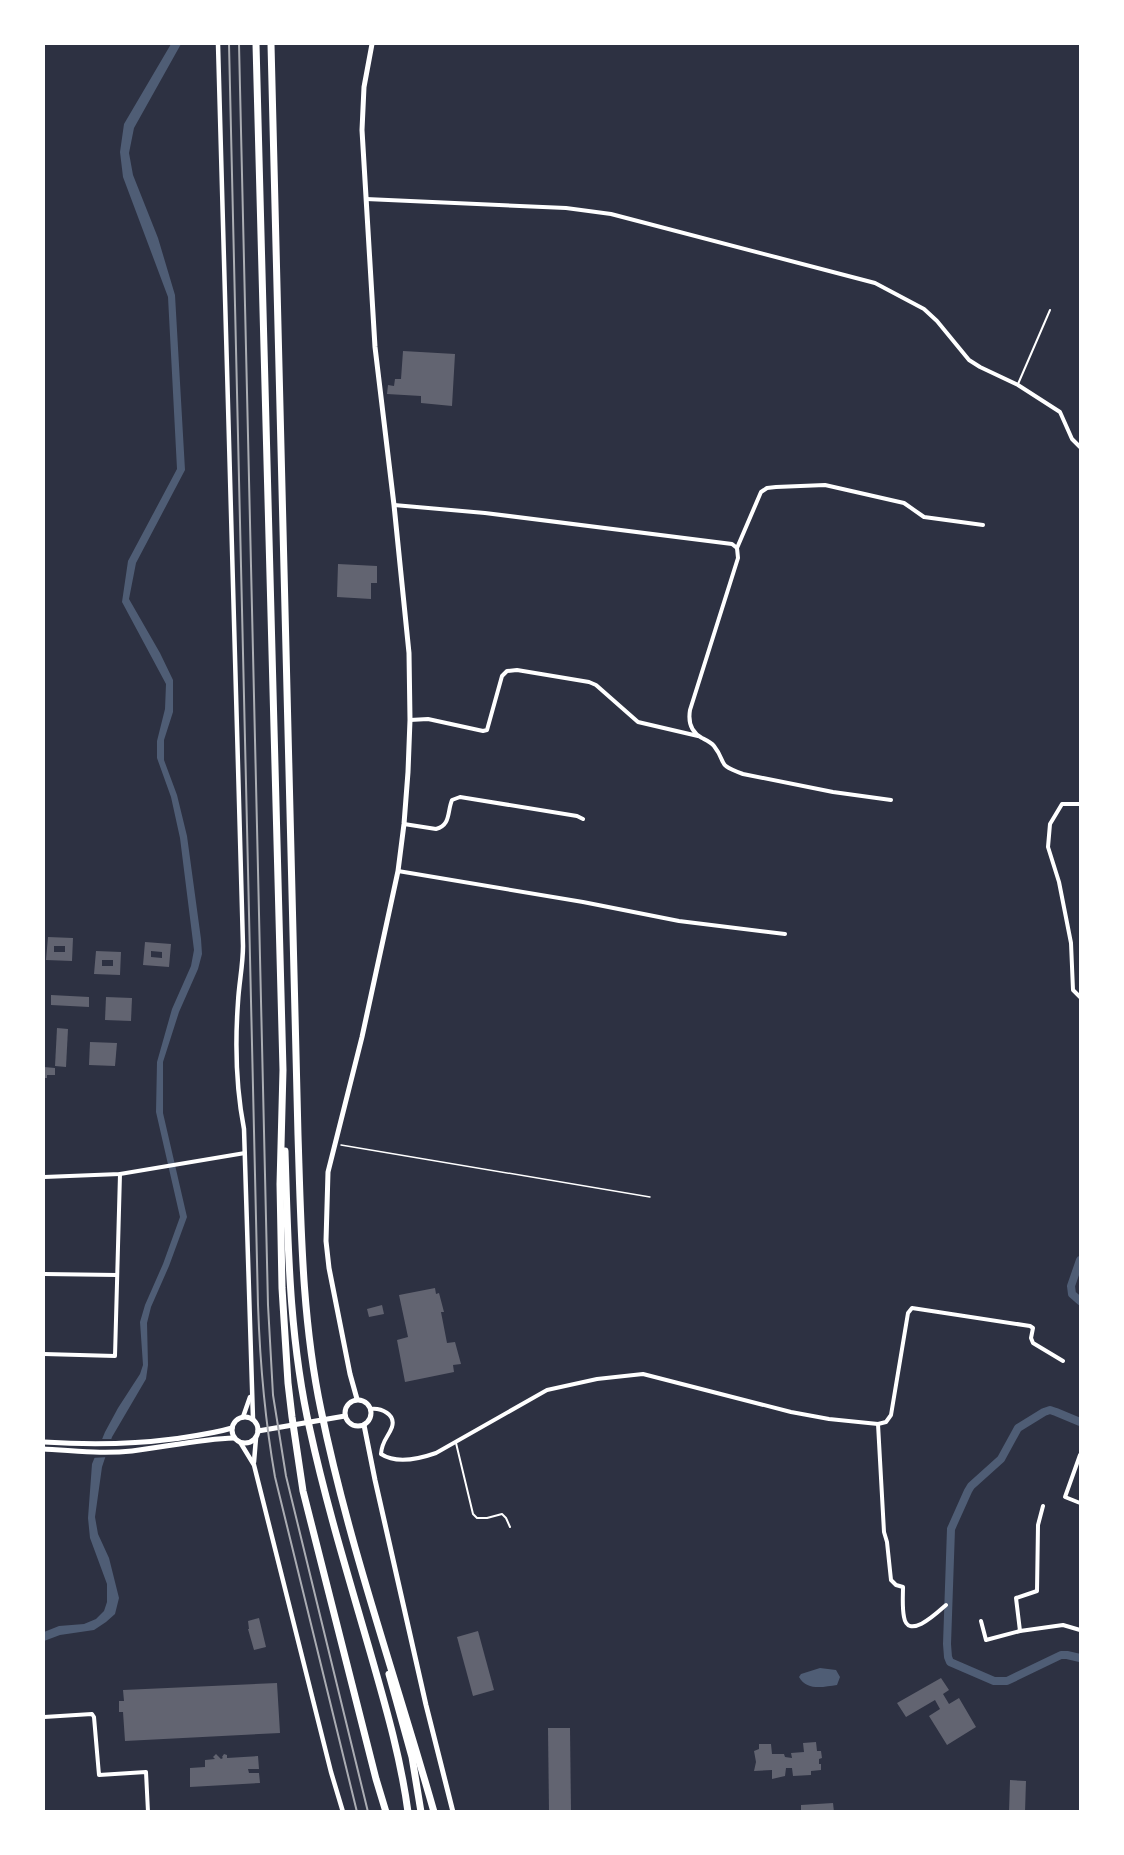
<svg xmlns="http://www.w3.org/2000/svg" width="1124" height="1855" viewBox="0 0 1124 1855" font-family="'Golos Text',sans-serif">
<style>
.water{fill:#4f5d75}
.pier{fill:#2d3142}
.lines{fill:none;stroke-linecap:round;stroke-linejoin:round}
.canal{stroke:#4f5d75;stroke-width:8}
.building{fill:#626471;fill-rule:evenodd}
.path{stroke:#fff;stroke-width:1.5}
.service{stroke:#fff;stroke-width:2}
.minor{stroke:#fff;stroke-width:4}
.tertiary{stroke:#fff;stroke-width:4.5}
.secondary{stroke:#fff;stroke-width:5}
.motorway{stroke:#fff;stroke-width:7}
.rail{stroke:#abadb3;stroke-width:2}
</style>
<rect width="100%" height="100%" fill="#2d3142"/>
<!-- water -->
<g class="water">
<path d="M171,44H181L134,128L129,153L133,175L158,238L175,295L185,470L136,563L129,599L160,653L173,680V712L164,740V760L177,795L187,836L201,939L202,954L198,969L179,1012L163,1062V1113L187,1217L169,1266L151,1307L147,1323L148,1365L146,1379L112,1437L102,1467L95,1517L98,1534L109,1558L119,1598L115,1614L106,1622L94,1630L60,1635L44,1641V1632L59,1626L84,1624L96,1619L104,1611L107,1602V1584L90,1538L88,1518L92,1464L105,1432L118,1408L140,1374L143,1365L140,1322L145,1305L163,1264L180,1217L156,1112L157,1062L172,1009L191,966L194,950L180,838L171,797L157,758V741L165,709L166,684L122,602L128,561L177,469L168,297L123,177L120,152L124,124Z"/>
<path d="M820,1668L836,1670L840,1677L837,1685C823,1687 807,1691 799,1677L801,1674Z"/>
</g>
<!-- pier -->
<path class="pier" d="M99,1439H115L108,1457L92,1458Z"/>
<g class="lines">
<!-- canal -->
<g class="canal">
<path d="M1080,1260L1071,1286L1072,1294L1080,1301"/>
<path d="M1080,1422L1056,1412L1050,1410L1044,1412L1018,1428L1001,1459L971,1486L968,1491L951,1529L947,1644L948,1657L950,1662L994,1681H1007L1061,1655H1067L1080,1658"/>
</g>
</g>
<!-- building -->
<g class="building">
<path d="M403,351L455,354L452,406L421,403V396L387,394L388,385L394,386L395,379H401Z"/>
<path d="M338,564L377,566V583H371V599L337,597Z"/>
<path d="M48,937L73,938L72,961L46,960ZM54,946H65V952H54Z"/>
<path d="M145,942L171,944L169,967L143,965ZM151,951L162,952V958L151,957Z"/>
<path d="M96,951L121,952L120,975L94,974ZM102,960H113V966H102Z"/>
<path d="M51,995L89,997V1007L51,1005Z"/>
<path d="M106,997L132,998L131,1021L105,1020Z"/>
<path d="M57,1028L68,1029L66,1067L55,1066Z"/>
<path d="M90,1042L117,1043L115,1066L89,1065Z"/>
<path d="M44,1067L55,1068V1075H47V1078H44Z"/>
<path d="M435,1288L436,1294L439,1293L444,1312H441L447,1343L455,1342L461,1364L453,1365L454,1372L405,1382L397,1340L408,1337L399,1295Z"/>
<path d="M382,1305L384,1314L369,1317L367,1309Z"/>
<path d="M259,1618L266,1647L254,1650L248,1629H249L248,1621Z"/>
<path d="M478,1631L494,1690L473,1696L457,1637Z"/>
<path d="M941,1678L949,1690L943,1694L949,1704L959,1698L976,1727L947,1745L929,1716L940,1709L935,1700L906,1717L897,1703Z"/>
<path d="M277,1683L280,1733L125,1741L123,1712H119V1701H124L123,1690Z"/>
<path d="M548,1728H570L571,1812H549Z"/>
<path d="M816,1742L817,1751H821L822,1758L819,1759V1764H821V1770L811,1771V1775L793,1776L792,1768H786L785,1776L772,1779V1770L754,1771L756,1762L754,1751L759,1749V1744H771L772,1754H784L785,1757L792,1758L791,1753L804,1752L803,1743Z"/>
<path d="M216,1754L221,1759L223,1758L222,1757L224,1754L227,1755V1758L258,1756L259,1769H248L249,1773H259L260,1783L190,1787V1768L205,1767V1760L215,1759L213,1757Z"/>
<path d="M1010,1780L1026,1781L1025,1812H1009Z"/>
<path d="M833,1803L834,1812H801V1805Z"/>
</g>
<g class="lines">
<!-- path -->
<path class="path" d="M341,1145L650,1197"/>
<!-- service -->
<g class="service">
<path d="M1018,384L1050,310"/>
<path d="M456,1443L473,1514L477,1518H487L502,1514L506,1518L510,1527"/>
</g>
<!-- minor -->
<g class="minor">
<path d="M366,199L566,208L611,214L875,283L924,309L937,321L969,360L980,367L1018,385L1060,412L1072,439L1080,447"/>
<path d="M394,505L485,513L732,544L737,548L738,558L690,710C688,722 691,732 702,738C706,740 711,742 714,746C728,764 715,764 743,774L833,792L891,800"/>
<path d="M737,548L761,492L767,488L776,487L825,485L904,503L924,517L983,525"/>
<path d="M410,720L428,719L483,731L487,730L502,676L507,671L517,670L589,682L596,685L638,722L698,736"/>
<path d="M1080,804H1062L1050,824L1048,847L1059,882L1071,943L1073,990L1080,997"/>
<path d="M404,824L436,829C451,825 447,812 452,800L460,797L577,816L583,819"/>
<path d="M398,871L583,902L679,921L785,934"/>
<path d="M44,1177L120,1174L245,1153"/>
<path d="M44,1274L117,1275"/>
<path d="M44,1354L115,1356L120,1174"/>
<path d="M371,1409C381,1408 396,1414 392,1427C388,1438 382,1440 381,1454C396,1464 419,1459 436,1453L547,1390L597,1379L643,1374L791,1412L829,1419L878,1424L886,1422L891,1415L908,1313L912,1308L1030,1326L1033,1328L1031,1338L1033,1343L1063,1361"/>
<path d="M878,1424L884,1532L887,1542L891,1580L896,1585L903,1587C903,1597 902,1607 904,1617C908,1641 938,1612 946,1605"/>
<path d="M1080,1455L1065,1497L1080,1503"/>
<path d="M1043,1506L1038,1525L1037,1591L1016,1598L1020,1631L1063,1625L1080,1630"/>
<path d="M981,1621L986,1640L1020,1631"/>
<path d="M44,1717L92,1714L94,1717L99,1775L146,1772L148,1812"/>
</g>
<!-- tertiary -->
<g class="tertiary">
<path d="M218,44L243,946C243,965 239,983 238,1002C235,1044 236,1088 244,1129L253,1419"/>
<path d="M243,1417L250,1397"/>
<path d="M240,1442L254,1465L331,1772L343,1812"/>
<path d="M254,1462L256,1438"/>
</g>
<!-- secondary -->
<g class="secondary">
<path d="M357,1399L350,1374L329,1268L326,1241L328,1172L362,1037L398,871L404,824L408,772L410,720L409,653L394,505L375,347L362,130L364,87L372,44"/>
<circle cx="358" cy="1413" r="13"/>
<circle cx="245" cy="1430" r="13"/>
<path d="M364,1425L375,1480L426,1705L453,1812"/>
<path d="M258,1431L345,1416"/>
<path d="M44,1442C89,1445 127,1445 173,1439C193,1436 212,1434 232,1428"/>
<path d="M44,1449C73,1451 103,1454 132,1451C166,1447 200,1439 234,1438"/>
</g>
<!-- motorway -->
<g class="motorway">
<path d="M256,44L283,1070L280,1184L282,1288L288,1383L292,1417L303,1491L376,1779L386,1812"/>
<path d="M271,44L298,1135C301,1227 302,1320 321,1410C349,1546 396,1678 434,1812"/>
<path d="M285,1151C288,1244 289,1338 310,1430C327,1508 351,1585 373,1662C387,1711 401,1760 408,1812"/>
<path d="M389,1674L412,1757L421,1812"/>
</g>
<!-- rail -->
<g class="rail">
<path d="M229,44L258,1305C260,1363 265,1420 275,1477L357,1812"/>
<path d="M239,44L268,1305L273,1395L286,1476L368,1812"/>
</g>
</g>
<!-- border -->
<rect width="1124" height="1855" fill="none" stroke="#ffffff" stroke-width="90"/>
</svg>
